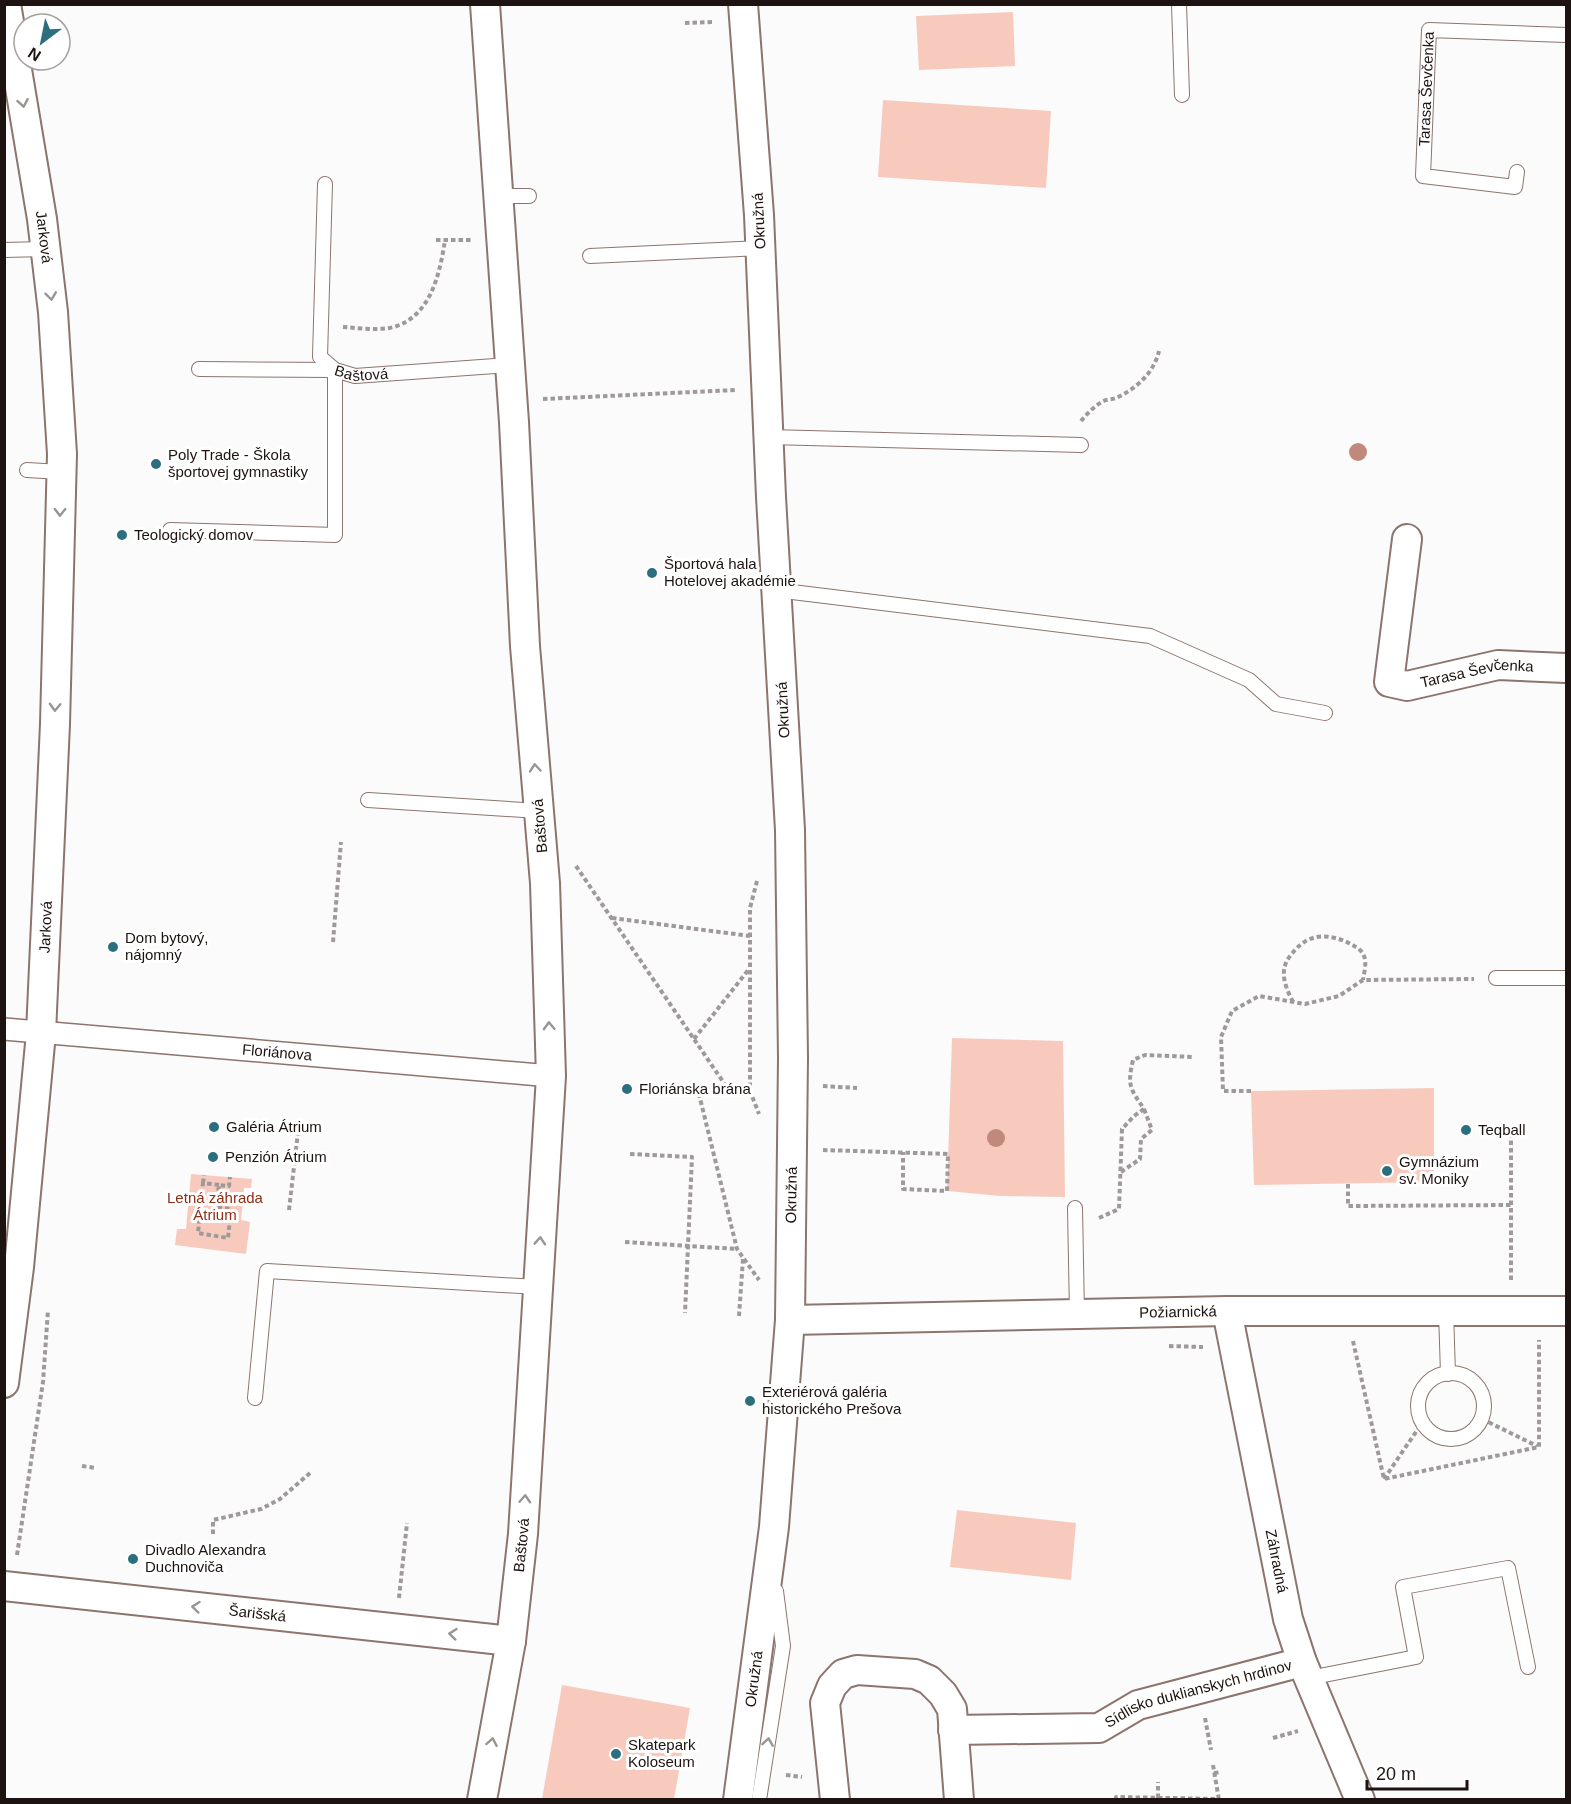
<svg xmlns="http://www.w3.org/2000/svg" width="1571" height="1804" viewBox="0 0 1571 1804" font-family="Arial,sans-serif">
<style>
.green{fill:#f7cabd}
.lines{fill:none;stroke-linecap:round;stroke-linejoin:round}
.service-casing{stroke:#8d746d;stroke-width:16}
.pedestrian-casing{stroke:#8d746d;stroke-width:24}
.minor-casing{stroke:#8d746d;stroke-width:32}
.path{stroke:#9f9a99;stroke-width:4;stroke-dasharray:4.5 3;stroke-linecap:butt}
.service{stroke:#fff;stroke-width:14}
.pedestrian{stroke:#fff;stroke-width:21}
.minor{stroke:#fff;stroke-width:28}
.tree{fill:#bf8a7c}
.oneway{stroke:#999593}
.poi-dot{fill:#2b6f7f;stroke:#fff;stroke-width:2}
.labels{text-anchor:middle;stroke-width:6;stroke-linejoin:round;paint-order:stroke}
.street-label{font-size:15px;fill:#1d1310;stroke:#fff}
.poi-label{font-size:15px;fill:#1d1310;stroke:#fff;text-anchor:start}
.park-label{font-size:15px;fill:#8e2e15;stroke:#fff}
</style>
<rect width="100%" height="100%" fill="#fbfbfb"/>
<!-- green -->
<g class="green">
<path d="M1013,12L1015,66L919,70L916,16Z"/>
<path d="M883,100L1051,111L1046,188L878,177Z"/>
<path d="M952,1038L1063,1041L1065,1197L1001,1196L947,1191Z"/>
<path d="M1434,1088V1182L1254,1185L1251,1091Z"/>
<path d="M191,1174L252,1179L251,1188H244L241,1220L250,1222L246,1254L175,1245L177,1229H186Z"/>
<path d="M957,1510L1076,1523L1071,1580L950,1567Z"/>
<path d="M562,1685L690,1708L674,1799H542Z"/>
</g>
<g class="lines">
<defs>
<g id="service">
<path d="M1179,4L1182,95"/>
<path id="s1" d="M1517,172L1515,187L1423,176L1429,30L1566,35"/>
<path id="s2" d="M325,184L320,357L335,370L355,376L509,365"/>
<path d="M498,196H529"/>
<path d="M4,250L45,249"/>
<path d="M590,256L761,248"/>
<path d="M769,437L1081,445"/>
<path d="M27,470L61,472"/>
<path d="M170,530L335,535V370L199,369"/>
<path d="M776,590L1150,636L1249,680L1276,704L1325,713"/>
<path d="M368,800L539,811"/>
<path d="M1496,978H1566"/>
<path d="M1075,1208L1077,1314"/>
<path d="M1446,1311L1448,1374"/>
<circle cx="1451" cy="1406" r="33"/>
<path d="M255,1398L267,1271L537,1287"/>
<path d="M1309,1678L1416,1657L1403,1587L1508,1568L1528,1667"/>
<path d="M759,1800L783,1646L776,1591"/>
</g>
<g id="pedestrian">
<path id="s3" d="M4,1029L551,1076"/>
</g>
<g id="minor">
<path id="s4" d="M1407,539L1389,682L1407,686L1498,665L1566,668"/>
<path id="s5" d="M1227,1311L1288,1619L1302,1662L1360,1800"/>
<path id="s6" d="M790,1320L1227,1311H1566"/>
<path id="s7" d="M4,1383L19,1267L41,1033L55,724L62,454L53,312L42,219L6,4"/>
<path id="s8" d="M4,1586L511,1641"/>
<path id="s9" d="M953,1730L1099,1728L1138,1705L1302,1662"/>
<path id="s10" d="M482,1800L511,1641L523,1534L551,1076L545,883L525,646L514,422L485,4"/>
<path id="s11" d="M738,1800L774,1527L786,1371L790,1320L793,1058L790,830L771,497L759,215L743,4"/>
<path d="M835,1800L825,1703L832,1686L843,1674L857,1670L915,1674L929,1680L943,1694L952,1709L959,1800"/>
</g>
</defs>
<!-- service casing -->
<use href="#service" class="service-casing"/>
<!-- pedestrian casing -->
<use href="#pedestrian" class="pedestrian-casing"/>
<!-- minor casing -->
<use href="#minor" class="minor-casing"/>
<!-- path -->
<g class="path">
<path d="M685,23L714,22"/>
<path d="M436,240H471"/>
<path d="M343,327C359,328 377,331 394,327C431,316 440,273 445,240"/>
<path d="M543,399L736,390"/>
<path d="M1081,421C1088,413 1096,404 1106,400C1111,399 1116,399 1120,396C1138,387 1154,372 1159,351"/>
<path d="M576,866L728,1089"/>
<path d="M757,881L750,908V1091L759,1114"/>
<path d="M612,918L750,936"/>
<path d="M333,942L341,842"/>
<path d="M1293,1002C1288,992 1281,978 1285,966C1286,960 1291,955 1295,950C1311,932 1331,934 1351,944C1356,947 1362,950 1364,956C1367,963 1364,973 1363,980"/>
<path d="M694,1039L749,969"/>
<path d="M689,1086L750,1091"/>
<path d="M697,1086L737,1249L759,1280"/>
<path d="M823,1086L857,1088"/>
<path d="M1251,1091H1223L1221,1037L1232,1011L1259,996L1305,1004L1339,996L1363,980L1474,979"/>
<path d="M823,1150L948,1154L947,1191L903,1189V1152"/>
<path d="M630,1154L692,1157L685,1313"/>
<path d="M1121,1172L1140,1159L1141,1139L1152,1130L1144,1109"/>
<path d="M203,1183L204,1175"/>
<path d="M1348,1184V1206L1511,1205"/>
<path d="M219,1185L203,1183L198,1233L228,1238L231,1209L216,1207L219,1185L229,1186L230,1177"/>
<path d="M289,1210L298,1132"/>
<path d="M1099,1218L1119,1209L1122,1129L1134,1116L1144,1109C1130,1088 1127,1086 1133,1060L1145,1055L1194,1057"/>
<path d="M625,1242L737,1249"/>
<path d="M1511,1280V1132"/>
<path d="M739,1316L743,1259"/>
<path d="M1353,1341L1384,1479L1539,1447V1340"/>
<path d="M1169,1346L1203,1347"/>
<path d="M1482,1419L1537,1446"/>
<path d="M82,1466L96,1468"/>
<path d="M1384,1479L1422,1423"/>
<path d="M213,1534V1520L261,1509L280,1499L310,1473"/>
<path d="M17,1555L43,1382L48,1310"/>
<path d="M399,1598L407,1523"/>
<path d="M1205,1718L1211,1750"/>
<path d="M1273,1738L1298,1731"/>
<path d="M1213,1765L1219,1800"/>
<path d="M1214,1773L1221,1772"/>
<path d="M786,1775L802,1777"/>
<path d="M1158,1798V1782"/>
<path d="M1116,1800V1797L1218,1799"/>
</g>
<!-- service -->
<use href="#service" class="service"/>
<!-- pedestrian -->
<use href="#pedestrian" class="pedestrian"/>
<!-- minor -->
<use href="#minor" class="minor"/>
</g>
<!-- trees -->
<g class="tree">
<circle cx="1358" cy="452" r="9"/>
<circle cx="996" cy="1138" r="9"/>
</g>
<!-- one-way arrows -->
<defs><path id="oneway-chevron" d="M-2-3.5L2.5 0L-2 3.5" fill="none" stroke-width="1.6" stroke-linecap="round" stroke-linejoin="round" transform="scale(1.5)"/></defs>
<g class="oneway">
<use href="#oneway-chevron" transform="translate(23 103) rotate(80)"/>
<use href="#oneway-chevron" transform="translate(51 296) rotate(83)"/>
<use href="#oneway-chevron" transform="translate(60 512) rotate(91)"/>
<use href="#oneway-chevron" transform="translate(55 707) rotate(92)"/>
<use href="#oneway-chevron" transform="translate(535 768) rotate(-95)"/>
<use href="#oneway-chevron" transform="translate(549 1026) rotate(-92)"/>
<use href="#oneway-chevron" transform="translate(540 1241) rotate(-86)"/>
<use href="#oneway-chevron" transform="translate(525 1499) rotate(-87)"/>
<use href="#oneway-chevron" transform="translate(196 1607) rotate(-174)"/>
<use href="#oneway-chevron" transform="translate(453 1634) rotate(-174)"/>
<use href="#oneway-chevron" transform="translate(492 1742) rotate(-80)"/>
<use href="#oneway-chevron" transform="translate(768 1742) rotate(-81)"/>
</g>
<!-- markers -->
<g class="poi-dot">
<circle cx="156" cy="464" r="6"/>
<circle cx="122" cy="535" r="6"/>
<circle cx="652" cy="573" r="6"/>
<circle cx="113" cy="947" r="6"/>
<circle cx="627" cy="1089" r="6"/>
<circle cx="214" cy="1127" r="6"/>
<circle cx="1466" cy="1130" r="6"/>
<circle cx="213" cy="1157" r="6"/>
<circle cx="1387" cy="1171" r="6"/>
<circle cx="750" cy="1401" r="6"/>
<circle cx="133" cy="1559" r="6"/>
<circle cx="616" cy="1754" r="6"/>
</g>
<g class="labels">
<!-- street labels -->
<g class="street-label">
<text dy="5" stroke="none"><textPath href="#s1" startOffset="195">Tarasa Ševčenka</textPath></text>
<text transform="translate(759 221) rotate(-93)" y="5">Okružná</text>
<text transform="translate(44 237) rotate(83)" y="5">Jarková</text>
<text dy="5" stroke="none"><textPath href="#s2" startOffset="220">Baštová</textPath></text>
<text dy="5" stroke="none"><textPath href="#s4" startOffset="234">Tarasa Ševčenka</textPath></text>
<text transform="translate(783 710) rotate(-93)" y="5">Okružná</text>
<text transform="translate(540 826) rotate(-95)" y="5">Baštová</text>
<text dy="5" stroke="none"><textPath href="#s7" startOffset="458">Jarková</textPath></text>
<text dy="5" stroke="none"><textPath href="#s3" startOffset="274">Floriánova</textPath></text>
<text dy="5" stroke="none"><textPath href="#s11" startOffset="608">Okružná</textPath></text>
<text dy="5" stroke="none"><textPath href="#s6" startOffset="388">Požiarnická</textPath></text>
<text dy="5" stroke="none"><textPath href="#s10" startOffset="258">Baštová</textPath></text>
<text dy="5" stroke="none"><textPath href="#s5" startOffset="255">Záhradná</textPath></text>
<text dy="5" stroke="none"><textPath href="#s8" startOffset="255">Šarišská</textPath></text>
<text dy="5" stroke="none"><textPath href="#s11" startOffset="122">Okružná</textPath></text>
<text dy="5" stroke="none"><textPath href="#s9" startOffset="252">Sídlisko duklianskych hrdinov</textPath></text>
</g>
<!-- poi labels -->
<g class="poi-label">
<text x="168" y="460">Poly Trade - Škola<tspan x="168" dy="17">športovej gymnastiky</tspan></text>
<text x="134" y="540">Teologický domov</text>
<text x="664" y="569">Športová hala<tspan x="664" dy="17">Hotelovej akadémie</tspan></text>
<text x="125" y="943">Dom bytový,<tspan x="125" dy="17">nájomný</tspan></text>
<text x="639" y="1094">Floriánska brána</text>
<text x="226" y="1132">Galéria Átrium</text>
<text x="1478" y="1135">Teqball</text>
<text x="225" y="1162">Penzión Átrium</text>
<text x="1399" y="1167">Gymnázium<tspan x="1399" dy="17">sv. Moniky</tspan></text>
<text x="762" y="1397">Exteriérová galéria<tspan x="762" dy="17">historického Prešova</tspan></text>
<text x="145" y="1555">Divadlo Alexandra<tspan x="145" dy="17">Duchnoviča</tspan></text>
<text x="628" y="1750">Skatepark<tspan x="628" dy="17">Koloseum</tspan></text>
</g>
<!-- park labels -->
<g class="park-label">
<text x="215" y="1203">Letná záhrada<tspan x="215" dy="17">Átrium</tspan></text>
</g>
</g>
<!-- border -->
<rect width="1571" height="1804" fill="none" stroke="#1d1310" stroke-width="12"/>
<!-- north arrow -->
<g transform="translate(42 42) rotate(212)"><circle r="28" fill="#ffffff" stroke="#a5a19f" stroke-width="1.5"/>
<path d="M0-4.5L10 22L0 15L-10 22Z" fill="#2b6f7f"/>
<text y="-9" font-size="16" font-weight="bold" text-anchor="middle" fill="#1d1310">N</text>
</g>
<!-- scale -->
<path d="M1367 1780v9h100v-9" fill="none" stroke="#1d1310" stroke-width="3"/>
<text x="1376" y="1780" font-size="18" fill="#1d1310" stroke="#ffffff" stroke-width="4.5" paint-order="stroke">20 m</text>
</svg>
